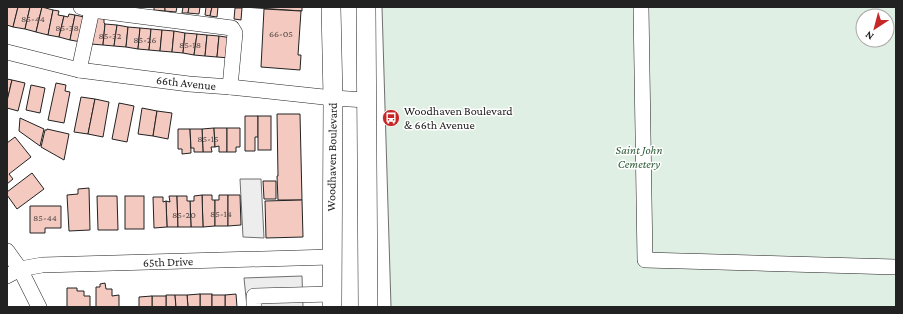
<svg xmlns="http://www.w3.org/2000/svg" width="903" height="314" viewBox="0 0 903 314" font-family="'Crimson Pro',serif">
<style>
.green{fill:#e0efe3;stroke:#6f6f6f;fill-rule:evenodd}
.parking{fill:#ededed;stroke:#6f6f6f}
.building{fill:#f3c9c0;stroke:#222}
.lines{fill:none;stroke-linecap:round;stroke-linejoin:round}
.minor-casing{stroke:#222;stroke-width:16}
.major-casing{stroke:#222;stroke-width:20}
.minor{stroke:#fff;stroke-width:15}
.major{stroke:#fff;stroke-width:19}
.labels{text-anchor:middle;stroke-width:3;stroke-linejoin:round;paint-order:stroke}
.number-label{font-size:10px;fill:#564c4a}
.street-label{font-size:12px;fill:#222;stroke:#fff}
.poi-label{font-size:12px;fill:#222;stroke:#fff;text-anchor:start}
.park-label{font-size:12px;font-style:italic;fill:#2f5e38;stroke:#fff}
</style>
<rect width="100%" height="100%" fill="#fff"/>
<!-- green -->
<path class="green" d="M382,7H896V307H391ZM863,16H887V40H863Z"/>
<!-- parking -->
<g class="parking">
<path d="M240,179H261L264,238L243,237Z"/>
<path d="M302,276L303,307H247L244,278Z"/>
</g>
<!-- building -->
<g class="building">
<path d="M7,7H18L13,27L7,25Z"/>
<path d="M18,7H30L25,29L13,27Z"/>
<path d="M30,7H42L36,32L25,29Z"/>
<path d="M42,7L53,10L48,35L36,32Z"/>
<path d="M154,7H165V11L154,10Z"/>
<path d="M165,7H177L176,12L165,11Z"/>
<path d="M183,7H189L188,13H182Z"/>
<path d="M189,7H200L199,14L188,13Z"/>
<path d="M206,7H212L210,16L205,15Z"/>
<path d="M212,7H218L217,17L210,16Z"/>
<path d="M243,7H302V11Z"/>
<path d="M235,8H242L241,20L234,19Z"/>
<path d="M264,9L301,11L298,55H301L300,70L261,67Z"/>
<path d="M53,10L59,11L58,15L64,16L59,37L48,35Z"/>
<path d="M69,14L75,15L70,40L59,37L64,16L68,17Z"/>
<path d="M75,15L84,17L81,42L70,40Z"/>
<path d="M96,17L104,18V23L105,24L103,45L91,44Z"/>
<path d="M105,24L117,25L114,46L103,45Z"/>
<path d="M117,25L128,27L126,47L114,46Z"/>
<path d="M128,27L140,28L138,49L126,47Z"/>
<path d="M140,28L151,29L149,50L138,49Z"/>
<path d="M151,29L162,30L160,51L149,50Z"/>
<path d="M162,30L174,31L172,52L160,51Z"/>
<path d="M174,31L185,33L183,53L172,52Z"/>
<path d="M185,33L197,34L194,55L183,53Z"/>
<path d="M197,34L207,35L205,56L194,55Z"/>
<path d="M207,35L219,36L217,57L205,56Z"/>
<path d="M219,36L232,38L230,58L217,57Z"/>
<path d="M7,79L12,80L7,101Z"/>
<path d="M12,80L25,83L18,111L7,108V101Z"/>
<path d="M56,83L66,85L65,91L70,92L64,123L48,120Z"/>
<path d="M31,85L45,88L40,113L26,110Z"/>
<path d="M81,97L95,99L88,134L74,132Z"/>
<path d="M95,99L109,102L103,137L88,134Z"/>
<path d="M119,103L134,106L127,142L112,139Z"/>
<path d="M142,108L157,111L153,136L138,134Z"/>
<path d="M157,111L172,113L168,139L153,136Z"/>
<path d="M277,114H300L302,200H278L277,176H278Z"/>
<path d="M245,116H258V137H255V151H245Z"/>
<rect x="258" y="116" width="13" height="34"/>
<path d="M20,118L44,129L40,146L19,131Z"/>
<path d="M214,128L215,147H211L212,152H203L202,129Z"/>
<path d="M214,128H227V152H219V146L215,147Z"/>
<path d="M227,128H240V147H236V152H227Z"/>
<path d="M47,129L69,134L64,160L41,147L45,130H47Z"/>
<path d="M178,129H190L191,153L182,154V149H178Z"/>
<path d="M190,129H202L203,152H194V148H191Z"/>
<path d="M15,137L31,157L9,174L13,179L7,184V143Z"/>
<path d="M32,173L44,189L17,209L7,195V192Z"/>
<path d="M263,181H276V199H264Z"/>
<path d="M89,188L90,230L69,231L67,195L78,194V189Z"/>
<path d="M202,195H212V200H215V226L203,227Z"/>
<path d="M202,195L203,227H191L190,201H194V196Z"/>
<path d="M219,195H228V226H215V200H219Z"/>
<path d="M228,195H240L241,225L228,226Z"/>
<path d="M97,196H117L118,230H98Z"/>
<rect x="125" y="196" width="19" height="33"/>
<path d="M169,196H177L178,227H167L166,201L170,202Z"/>
<path d="M177,196H187V201H190L191,227H178Z"/>
<path d="M153,197H163V202L166,201L167,227L154,228Z"/>
<path d="M302,200L303,237L266,238L265,201Z"/>
<path d="M30,206H61V228H45V233H30Z"/>
<path d="M105,283L106,289H112V296L119,295V307H96V287H100V284Z"/>
<path d="M67,288H77V291H84V296H90V307H67Z"/>
<rect x="200" y="294" width="12" height="13"/>
<path d="M200,294V307H188L187,295Z"/>
<path d="M236,294L237,307H225V295Z"/>
<path d="M166,295H175L176,307H166Z"/>
<path d="M175,295H187L188,307H176Z"/>
<rect x="212" y="295" width="13" height="12"/>
<rect x="152" y="296" width="14" height="11"/>
<path d="M152,296V307H139V297Z"/>
</g>
<g class="lines">
<defs>
<g id="minor">
<path d="M81,7L92,10L232,28L235,33L230,87"/>
<path d="M641,7L645,260L896,267"/>
<path d="M7,52L79,70L189,84L230,87L333,98L366,100"/>
<path d="M79,70L92,10"/>
<path d="M7,251L20,269L39,307"/>
<path d="M7,276L20,269L42,265L331,257"/>
<path d="M254,307V296L332,294"/>
</g>
<g id="major">
<path d="M331,7L333,98L332,307"/>
<path d="M366,7L368,307"/>
</g>
</defs>
<!-- minor casing -->
<use href="#minor" class="minor-casing"/>
<!-- major casing -->
<use href="#major" class="major-casing"/>
<!-- minor -->
<use href="#minor" class="minor"/>
<!-- major -->
<use href="#major" class="major"/>
</g>
<!-- icons -->
<defs>
<symbol id="bus-disc" viewBox="-11 -11 22 22"><circle r="9.5" fill="#c62828" stroke="#fff"/><path d="M-5-6H5V4H4V6H2V4H-2V6H-4V4H-5ZM-3.5-4V0h7V-4ZM-3.5 1.2v1.5H-2V1.2ZM2 1.2v1.5H3.5V1.2Z" fill="#fff"/></symbol>
</defs>
<g fill-rule="evenodd">
<use href="#bus-disc" x="381" y="108" width="20" height="20"/>
</g>
<g class="labels">
<!-- number labels -->
<g class="number-label">
<text x="33" y="22">85-44</text>
<text x="67" y="31">85-38</text>
<text x="281" y="37">66-05</text>
<text x="110" y="39">85-32</text>
<text x="145" y="43">85-26</text>
<text x="190" y="48">85-18</text>
<text x="208" y="142">85-15</text>
<text x="221" y="217">85-14</text>
<text x="184" y="218">85-20</text>
<text x="45" y="221">85-44</text>
</g>
<!-- street labels -->
<g class="street-label">
<text transform="translate(186 83) rotate(6)" y="4">66th Avenue</text>
<text transform="translate(332 157) rotate(-89)" y="4">Woodhaven Boulevard</text>
<text transform="translate(168 262) rotate(-2)" y="4">65th Drive</text>
</g>
<!-- poi labels -->
<g class="poi-label">
<text x="404" y="115">Woodhaven Boulevard<tspan x="404" dy="14">&amp; 66th Avenue</tspan></text>
</g>
<!-- park labels -->
<g class="park-label">
<text x="639" y="154">Saint John<tspan x="639" dy="14">Cemetery</tspan></text>
</g>
</g>
<!-- border -->
<rect width="903" height="314" fill="none" stroke="#222222" stroke-width="16"/>
<!-- north arrow -->
<g transform="translate(875 28) rotate(216)"><circle r="19" fill="#ffffff" stroke="#a7a7a7"/>
<path d="M0-3L7 15L0 10L-7 15Z" fill="#c62828"/>
<text y="-6" font-size="11" font-weight="bold" text-anchor="middle" fill="#222222">N</text>
</g>
</svg>
